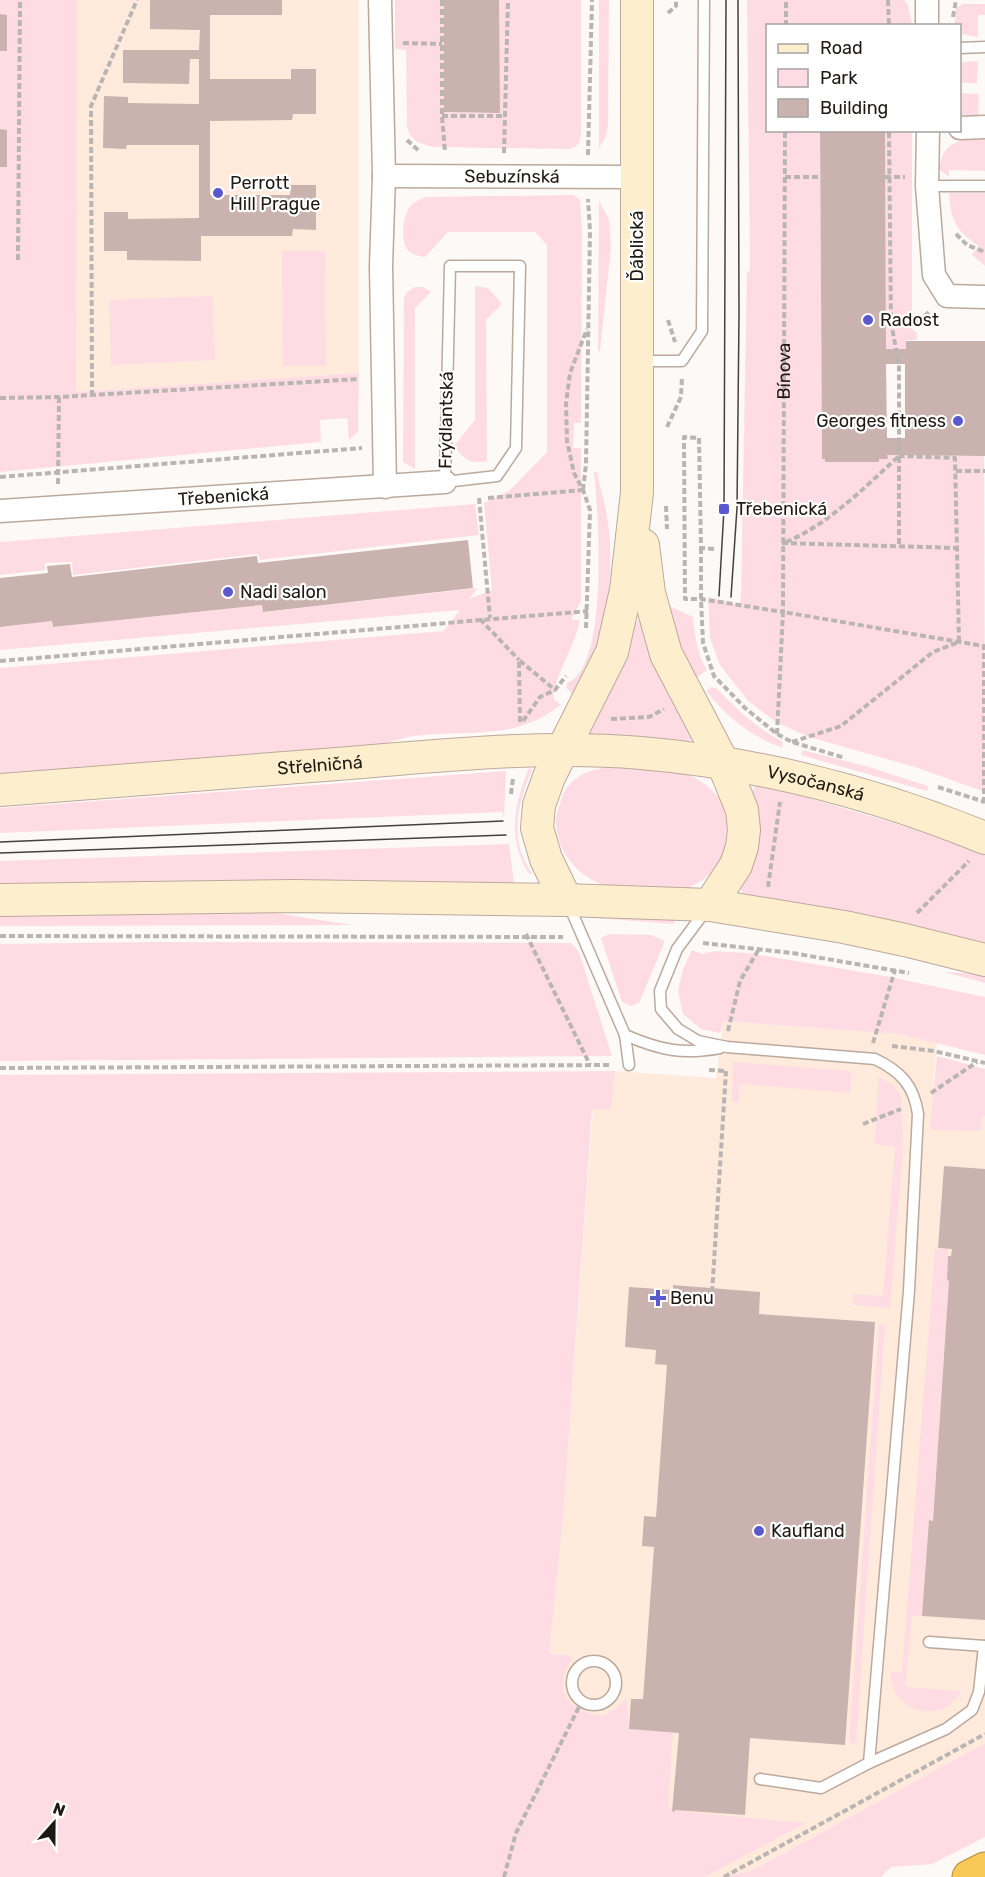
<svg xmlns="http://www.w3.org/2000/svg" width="985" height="1877" viewBox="0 0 985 1877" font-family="Rubik,sans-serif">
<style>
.built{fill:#ffeadc}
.green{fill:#ffdce4}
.building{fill:#cab3af;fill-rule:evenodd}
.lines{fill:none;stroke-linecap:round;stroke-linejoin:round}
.lane-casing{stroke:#bba99d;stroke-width:13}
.street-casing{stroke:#bba99d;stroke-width:25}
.secondary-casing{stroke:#bba99d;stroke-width:34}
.highway-casing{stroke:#ad8b40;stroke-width:35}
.path{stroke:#bab5b2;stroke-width:4;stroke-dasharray:6 3;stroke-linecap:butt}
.lane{stroke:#fff;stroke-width:10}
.street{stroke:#fff;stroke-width:22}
.secondary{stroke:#fdefcd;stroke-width:32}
.highway{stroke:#f9c958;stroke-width:33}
.tram{stroke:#47413d;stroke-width:1.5}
.poi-dot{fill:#5958d0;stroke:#fff;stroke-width:2}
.labels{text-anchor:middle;stroke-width:4.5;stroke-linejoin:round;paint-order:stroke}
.street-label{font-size:18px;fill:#1f1914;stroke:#fff}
.poi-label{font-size:18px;fill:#1f1914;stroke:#fff;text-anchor:start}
</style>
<rect width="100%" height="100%" fill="#fdf9f7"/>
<!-- built -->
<g class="built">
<path d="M0,0H359V373L76,392H0Z"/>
<path d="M723,1021L899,1034L937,1042L930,1126L932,1130L981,1131L982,1116H985V1743L751,1871L720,1877H692L533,1693L569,1655L549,1654L563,1517L593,1109H611L615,1071L716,1078Z"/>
</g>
<!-- green -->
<g class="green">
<path d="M0,0H77L76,392L359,373L358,432L349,440L347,418L320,420L321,442L0,472V167L7,166V130L0,129V51H7V15L0,14Z"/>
<path d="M395,0H444V112L499,113V0H581V133C580,142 579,146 570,149L432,147L417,142L410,135L407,127L406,50L395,49Z"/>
<path d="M599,0H609L608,126L605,138L599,148Z"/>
<path d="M747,0H904L908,5L912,25L768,26V130L820,131L822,459L879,462V459H887V455L984,456L985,792L915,767L809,737L776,722L748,701L720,665L710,638L708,597L740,605L741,595L747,272L750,271Z"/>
<path d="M963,4H985V15H978V37L962,34L960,32V26L955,25L956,8Z"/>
<path d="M978,61L977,83H960V62Z"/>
<path d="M960,93L979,94L978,116L960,115Z"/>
<path d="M885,131H912V329L917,333V340H906V349H886Z"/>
<path d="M966,139H985V171L949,170V177L939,169C943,149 947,145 966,139Z"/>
<path d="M949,193H985V266L972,255L979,246C956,231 951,221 949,193Z"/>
<path d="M574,195L580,200L582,232L581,423H574L573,448H581V601L571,620H580C574,649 557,670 553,698L561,705C513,742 468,729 413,736C397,739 380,746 364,751L0,778V668L444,631L460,610L0,650V627L52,621L53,627L262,605L263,612L478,588L469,599L492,590L484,503L509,491L547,452V245L535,232H448L425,257C418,256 411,255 407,249C400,239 403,213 412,204C416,201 421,199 425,197Z"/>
<path d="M599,201L609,219L611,247L600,351H598Z"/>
<path d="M282,251H325L326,366H283Z"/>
<path d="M475,286L488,288L502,304L486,320L487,461C469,464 465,460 454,446L475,420Z"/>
<path d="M415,287H423L431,292L415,308V469L403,462L404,298L407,292Z"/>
<path d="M212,296L215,360L111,365L109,300Z"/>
<path d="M594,471L597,472C601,491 607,511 609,531C614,588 605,646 572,694L567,688V683C610,667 598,510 594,471Z"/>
<path d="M475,504L479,535L260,560L258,554L73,575L72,562L45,563V570L0,575V542Z"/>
<path d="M670,606L693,617C695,636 697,654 707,670L696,678L680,644Z"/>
<path d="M638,620L642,625L665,687L694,739L685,743L592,737L589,730L634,624Z"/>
<path d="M711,687L716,688C739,711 754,726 783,742L782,748C750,735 727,718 706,691Z"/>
<path d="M803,750L869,767L928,786L927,791L801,755Z"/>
<path d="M620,766C638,768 671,768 687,774C700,779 720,794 724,807C733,846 721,877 682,890C671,893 656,890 645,889C634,889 620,890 609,887C580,879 556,853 556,821C556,816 558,809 560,804C567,774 593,768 620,766Z"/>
<path d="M529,768L532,770C517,804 508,842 533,874H529C507,838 514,805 529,768Z"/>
<path d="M506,771L504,818L501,807L502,812L0,833V808Z"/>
<path d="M757,785L782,790L910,828L985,854V946L881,919L744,896L741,888C760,853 766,828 752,790Z"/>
<path d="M509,844L514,883L179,884L0,883V861Z"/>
<path d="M276,913L352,925L0,926V914Z"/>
<path d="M595,915L668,919L674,920V924L595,918Z"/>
<path d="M609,934L651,935L665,941L639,1003L631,1006L622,1002L601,938Z"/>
<path d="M152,942L571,943L579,952L612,1056L0,1061V944Z"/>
<path d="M692,950L702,954L714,951L748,953L885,976L985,997V1055L899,1034L723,1021L720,1033L701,1029L683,1014L678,991L683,969Z"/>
<path d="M944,972L981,974L985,975V983Z"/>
<path d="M937,1056L985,1069V1116L982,1117L981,1131L932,1130L930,1126Z"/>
<path d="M733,1062L852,1071L850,1093L740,1084L739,1103L732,1102Z"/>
<path d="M615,1071L611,1109L592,1110L563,1518L549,1654L569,1655L572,1659C550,1690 569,1713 603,1716L617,1708L626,1698L629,1729L673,1732L668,1808L698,1813L806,1823L705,1877H0V1075Z"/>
<path d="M880,1077L894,1086L901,1097L903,1148L890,1308L853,1305L854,1294L883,1296L895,1147L875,1144L878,1079Z"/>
<path d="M935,1249H948L947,1280L949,1281L933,1521H929L922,1616H912L905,1687L961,1691C942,1727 890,1712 891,1672H902Z"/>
<path d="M879,1324L885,1325L856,1742L852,1745L849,1742Z"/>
<path d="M985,1743V1837L932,1864L891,1867L881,1877H720L751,1871Z"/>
</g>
<!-- building -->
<g class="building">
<path d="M150,0H282V15H210V79H291V69H316V114H293L292,120L210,121V195H290L291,185H316V230L293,229L292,236H201V261L127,260V251H104V212H128V219L199,218V145H127L126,149L103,148L104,96L128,97V103L199,104V59H190L189,84L123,83V50H199L200,30L150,29Z"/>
<path d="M444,0H499L500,113L444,112Z"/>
<path d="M0,14L7,15V51H0Z"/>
<path d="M0,129L7,130V167H0Z"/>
<path d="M820,130H885L886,349H906V341H985V456L887,455L888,459H879V462H825V459H822ZM886,364H905V438H887Z"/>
<path d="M468,540L473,588L263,612L262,605L53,627L52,621L0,627V578L48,573L47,566L70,564L72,577L257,556L258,563Z"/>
<path d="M944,1166L985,1169V1620L922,1616L929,1520L933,1521L949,1281L947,1280L948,1256H951L952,1249L938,1248Z"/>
<path d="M673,1285L760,1292L759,1314L875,1322L845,1745L750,1738L745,1815L675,1810V1812L672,1811L679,1733L629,1729L631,1699H643L654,1547L642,1546L644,1516L656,1517L667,1365L655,1364L656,1350L625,1347L629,1287L673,1290Z"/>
</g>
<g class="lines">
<defs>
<g id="lane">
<path d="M960,48L985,47"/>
<path d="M927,186H985"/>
<path d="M450,266H520L516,448L497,476L445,482Z"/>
<path d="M641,361H682L702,331L704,0"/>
<path d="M568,903L625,1035L629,1065"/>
<path d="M706,910L677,949L660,991L661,1009L678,1029L698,1041L727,1047L875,1059C900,1071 914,1085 918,1114L909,1291L869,1763"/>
<path d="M625,1035C660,1050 682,1055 720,1048"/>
<path d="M929,1642L985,1646"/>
<circle cx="594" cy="1683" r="22"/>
<path d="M760,1779L821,1788L869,1763L946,1729L972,1710L979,1692L984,1646"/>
</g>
<g id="street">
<path d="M380,0L384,176L381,266L385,487"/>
<path d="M927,0V26"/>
<path d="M960,128L985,127"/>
<path d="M928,130L927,186L934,275L947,296L985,297"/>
<path id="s2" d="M384,176L637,177"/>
<path id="s3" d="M0,511L445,482"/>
</g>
<g id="secondary">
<path d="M643,545L649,593L666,654L723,763L742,810L744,830L742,847L736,865L710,905"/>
<path id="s4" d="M0,790C117,781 233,772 350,763C447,755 544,745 641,753C759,763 875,793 985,838"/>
<path d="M0,900L294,896L566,900L710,905L844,927L905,940L985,960"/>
<path d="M566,900L546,859L537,828L539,805L549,777L612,652L626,590L637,492V0"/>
</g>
<path id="highway" d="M969,1877L985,1869"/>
</defs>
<!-- lane casing -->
<use href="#lane" class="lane-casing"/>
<!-- street casing -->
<use href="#street" class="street-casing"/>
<!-- secondary casing -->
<use href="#secondary" class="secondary-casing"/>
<!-- highway casing -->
<use href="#highway" class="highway-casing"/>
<!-- path -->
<g class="path">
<path d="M442,0V116L445,152"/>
<path d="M888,0L889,26"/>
<path d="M668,13L676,6V0"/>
<path d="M953,17L956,0"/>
<path d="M786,26V0"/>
<path d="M403,43L442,44"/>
<path d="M442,116H504"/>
<path d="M407,140L419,151"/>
<path d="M504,153L508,0"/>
<path d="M588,155L592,0"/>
<path d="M785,177H821"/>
<path d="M885,177H905"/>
<path d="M956,234L967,245L985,252"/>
<path d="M18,260L20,0"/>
<path d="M668,320L675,342"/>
<path d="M891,323H917L930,311"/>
<path d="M92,396L91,106L137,0"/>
<path d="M0,398L59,397L359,379"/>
<path d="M667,427L681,397L682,378"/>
<path d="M899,457V546"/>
<path d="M956,471H985"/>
<path d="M0,477L362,448"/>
<path d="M58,484L59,397"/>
<path d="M583,490L586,464L590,231L588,199"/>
<path d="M479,498L490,618"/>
<path d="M488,498L583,490"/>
<path d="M666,506L667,529"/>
<path d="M786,542C829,524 865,487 899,456"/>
<path d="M782,543L957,548"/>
<path d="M701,548V599L703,643L714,676L745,708L777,734L792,742L845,758"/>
<path id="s1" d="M714,549L701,548L699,438L684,437L685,599H701L783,612L785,130"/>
<path d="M480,619L519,660"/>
<path d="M586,628L590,510L583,490L574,473L567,441L566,404L570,373L587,329"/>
<path d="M0,661L588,611"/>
<path d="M611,719L649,717L664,709"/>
<path d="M523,721L540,697L555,690L566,676"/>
<path d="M520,722L519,660L555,690"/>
<path d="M777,734L783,612L984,646V801"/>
<path d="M792,742L841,726L933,652L959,642L955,458L899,456V364L891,323L889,130"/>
<path d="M938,787L985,802"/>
<path d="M511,794L513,778"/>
<path d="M768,887L780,802"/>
<path d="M917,913L969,861"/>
<path d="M526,934L590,1065"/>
<path d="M0,936L563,937"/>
<path d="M703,943L792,953L909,973"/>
<path d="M728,1031L740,981L759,949"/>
<path d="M873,1043L895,970"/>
<path d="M892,1046L934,1051L985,1063"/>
<path d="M0,1068L611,1065"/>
<path d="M709,1070L726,1071"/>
<path d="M931,1093L977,1062"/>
<path d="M863,1124L901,1109"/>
<path d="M711,1310L726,1071"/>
<path d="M504,1877L516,1833L582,1701"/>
<path d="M724,1877L985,1734"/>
</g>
<!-- lane -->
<use href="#lane" class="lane"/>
<!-- street -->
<use href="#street" class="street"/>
<!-- secondary -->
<use href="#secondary" class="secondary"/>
<!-- highway -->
<use href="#highway" class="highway"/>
<!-- tram -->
<g class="tram">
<path d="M719,596L724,509L726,0"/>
<path d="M731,597L737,508L739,315L738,0"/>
<path d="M0,842L503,821"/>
<path d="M0,853L506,835"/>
</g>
</g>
<!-- markers -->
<g class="poi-dot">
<circle cx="218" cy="193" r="6"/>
<circle cx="868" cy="320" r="6"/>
<circle cx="958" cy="421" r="6"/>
<rect x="718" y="503" width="12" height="12" rx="3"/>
<circle cx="228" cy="592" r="6"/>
<path d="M655 1289h6v6h6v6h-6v6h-6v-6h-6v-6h6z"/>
<circle cx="759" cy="1531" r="6"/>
</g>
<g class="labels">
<!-- street labels -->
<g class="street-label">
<text dy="6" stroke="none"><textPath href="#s2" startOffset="128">Sebuzínská</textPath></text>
<text transform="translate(637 246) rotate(-90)" y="6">Ďáblická</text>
<text dy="6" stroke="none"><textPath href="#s1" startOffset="640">Bínova</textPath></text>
<text transform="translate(446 420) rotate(-89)" y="6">Frýdlantská</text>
<text dy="6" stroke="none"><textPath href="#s3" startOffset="224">Třebenická</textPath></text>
<text dy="6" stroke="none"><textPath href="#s4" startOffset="321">Střelničná</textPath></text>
<text dy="6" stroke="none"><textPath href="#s4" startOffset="820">Vysočanská</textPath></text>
</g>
<!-- poi labels -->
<g class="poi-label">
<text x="230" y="189">Perrott<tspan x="230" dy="21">Hill Prague</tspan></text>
<text x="880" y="326">Radost</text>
<text x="946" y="427" text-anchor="end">Georges fitness</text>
<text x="736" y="515">Třebenická</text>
<text x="240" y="598">Nadi salon</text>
<text x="670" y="1304">Benu</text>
<text x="771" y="1537">Kaufland</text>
</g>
</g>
<!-- legend -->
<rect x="766" y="24" width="195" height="108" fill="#ffffff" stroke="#a5a3a1" stroke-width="1.5"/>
<rect x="778" y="44" width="30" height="9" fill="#fdefcd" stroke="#a5a3a1" stroke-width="1.5"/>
<text x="820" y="54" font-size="18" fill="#1f1914">Road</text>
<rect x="778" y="69" width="30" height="18" fill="#ffdce4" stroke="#a5a3a1" stroke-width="1.5"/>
<text x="820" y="84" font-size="18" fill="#1f1914">Park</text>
<rect x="778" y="99" width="30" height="18" fill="#cab3af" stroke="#a5a3a1" stroke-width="1.5"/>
<text x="820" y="114" font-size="18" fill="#1f1914">Building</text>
<!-- north arrow -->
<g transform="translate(54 1823) rotate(21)" stroke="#ffffff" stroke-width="4.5" paint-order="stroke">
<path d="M0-4.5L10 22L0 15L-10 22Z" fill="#1f1914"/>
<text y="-9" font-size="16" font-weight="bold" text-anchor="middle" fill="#1f1914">N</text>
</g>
</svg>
